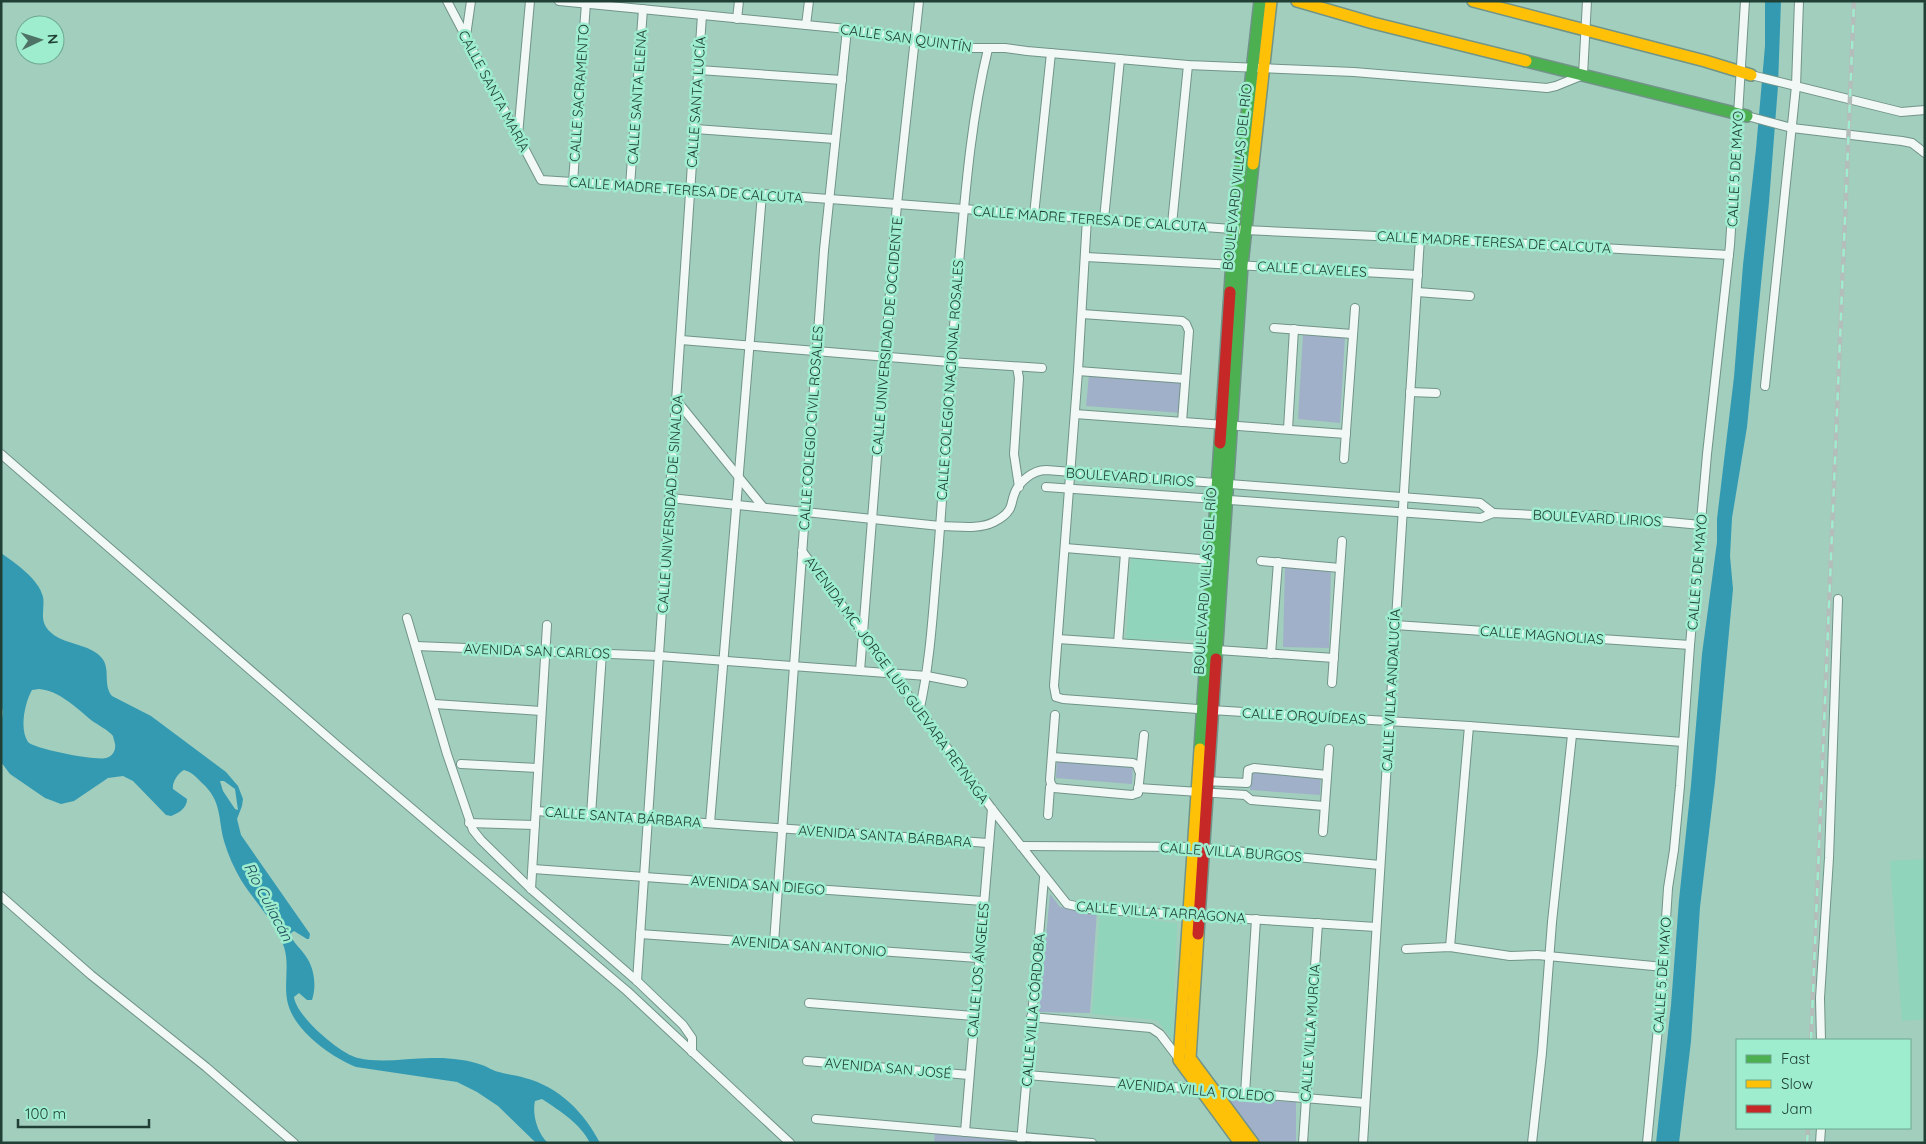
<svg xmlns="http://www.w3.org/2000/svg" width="1926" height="1144" viewBox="0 0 1926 1144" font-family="Quicksand,sans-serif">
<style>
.built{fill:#8fd4bb}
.green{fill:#a0b0c8}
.water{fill:#349ab2;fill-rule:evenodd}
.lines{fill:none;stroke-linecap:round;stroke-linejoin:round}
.street-casing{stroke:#719488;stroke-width:10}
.fast-casing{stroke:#719488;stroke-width:14}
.slow-casing{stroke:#719488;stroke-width:14}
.jam-casing{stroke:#719488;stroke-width:14}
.street{stroke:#f1f8f5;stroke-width:8}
.fast{stroke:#4caf50;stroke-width:11}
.slow{stroke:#ffc107;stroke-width:11}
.jam{stroke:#c62828;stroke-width:11}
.rail-casing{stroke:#b3beba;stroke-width:4.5}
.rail{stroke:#9eedcf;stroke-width:2.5;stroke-dasharray:8;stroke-linecap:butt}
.labels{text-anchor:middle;stroke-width:5;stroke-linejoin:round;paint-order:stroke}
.street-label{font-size:14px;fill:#204035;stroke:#9eedcf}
.water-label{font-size:15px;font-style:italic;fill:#204b5d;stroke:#9eedcf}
</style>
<rect width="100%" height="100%" fill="#a2cebe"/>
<!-- built -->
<g class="built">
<path d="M1131,556L1204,566L1200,640L1126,639Z"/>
<path d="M1925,859V1019L1902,1021L1890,861Z"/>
<path d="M1100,914L1177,923L1173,1040L1157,1020L1092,1014Z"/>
</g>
<!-- green -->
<g class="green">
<path d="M1303,334L1345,336L1340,423L1298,419Z"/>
<path d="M1089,375L1184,382L1182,413L1086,406Z"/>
<path d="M1285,566L1331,567L1329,648L1283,647Z"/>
<path d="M1057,759L1133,765L1132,784L1056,778Z"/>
<path d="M1251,769L1321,774L1320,795L1250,790Z"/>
<path d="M1050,894L1060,907L1097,910L1090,1013L1039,1012Z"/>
<path d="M1228,1099L1296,1102V1143H1260Z"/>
<path d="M935,1131L1020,1139L1018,1143H934Z"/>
</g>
<!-- water -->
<g class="water">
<path d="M1765,1H1781L1778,86L1769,202L1747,427L1732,518L1730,556L1733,589L1715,782L1700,907L1691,1041L1679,1143H1656L1671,1005L1679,900L1691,785L1702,654L1717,542V519L1734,377L1743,265L1756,149L1765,46Z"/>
<path d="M1,553C15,563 39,579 43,597C45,607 40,618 46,627C58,645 86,642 100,656C112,667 102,684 112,696L151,716L226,772L238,786L243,799L242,806L237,819L241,835L310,934L309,939H307L294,931L291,933L290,935C294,943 300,948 305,955C314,967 317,985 312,1000H307L299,993L294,997C296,1016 340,1054 358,1058C384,1064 410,1057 437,1058C452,1058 468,1060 482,1065C488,1067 493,1071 499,1072C508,1075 517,1075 525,1078C559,1087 584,1112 600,1143H590C580,1123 560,1111 542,1099L535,1101C532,1114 537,1133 548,1143H537L534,1141L498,1106L477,1092L457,1082L356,1067C331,1057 295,1031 288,1004C283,986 290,965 284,947C276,923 254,901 241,880C234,868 228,855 224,841C218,818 222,801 202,783C196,777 192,772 184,770C178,773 172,782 173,789L187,799C187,808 179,813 171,816L166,815L133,781L123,776L108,778L74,801L61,804L45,798L10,774L1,762V725L3,712L1,704ZM39,689C58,690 77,708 91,720C98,725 108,730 113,736C113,737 115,743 115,744C116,750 113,756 106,758C97,761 34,749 28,742C19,729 25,702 32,690ZM220,781H224L235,789L238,810L235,809L223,791Z"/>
</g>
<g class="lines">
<defs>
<g id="street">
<path d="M447,1L541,180L762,194L1245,230L1420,238L1729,255"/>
<path d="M559,1L847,29L972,48H1005L1027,51L1188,65L1354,72L1547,88L1556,86L1583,75L1587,1"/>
<path d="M737,19L739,1"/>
<path d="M806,25L809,1"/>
<path d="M466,36L471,1"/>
<path d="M699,70L842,80"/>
<path d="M1751,75L1901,112L1925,110"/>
<path d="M1747,116L1792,128L1902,141L1912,143L1925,153"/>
<path d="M695,129L835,139"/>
<path d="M518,135L530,1"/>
<path d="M573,182L586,3"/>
<path d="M630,186L643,9"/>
<path d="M1034,215L1051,53"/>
<path d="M1087,218L1078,371L1054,686L1056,697L1063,699L1211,710L1469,726L1683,742"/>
<path d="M1104,219L1120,59"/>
<path d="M1172,224L1188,65"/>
<path d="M1086,257L1418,275"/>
<path d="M1417,292L1470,296"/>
<path d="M1082,314L1182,321L1186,324L1189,331L1182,422"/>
<path d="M1274,328L1352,334"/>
<path d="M681,340L950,362L1042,368"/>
<path d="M1017,367L1019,378L1014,454L1019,487"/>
<path d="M1078,371L1185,379"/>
<path d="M1765,386L1796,86L1799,1"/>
<path d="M1410,392L1436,393"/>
<path d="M677,401L763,507"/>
<path d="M1075,414L1346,434"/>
<path d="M1288,429L1294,329"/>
<path d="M1,454L338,746L627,991L790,1143"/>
<path d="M1344,459L1355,308"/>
<path d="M1046,487L1481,518L1493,513L1575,517L1593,515L1701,525"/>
<path d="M670,498L940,526C958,526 978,530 994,522C1000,519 1006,515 1009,510C1012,506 1012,500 1014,495C1018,482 1033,470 1046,470L1480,503L1493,513"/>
<path d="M1065,548L1212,560"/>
<path d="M802,551L992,809L1067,904L1088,909L1376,927"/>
<path d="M1261,561L1340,568"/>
<path d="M407,618L447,754L473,830L481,840L531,889L637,981L683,1025L692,1038V1052"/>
<path d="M1395,625L1690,645"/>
<path d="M1058,639L1334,658"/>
<path d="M1118,643L1125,553"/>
<path d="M416,646L659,656L927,676L963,683"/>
<path d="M1271,654L1278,562"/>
<path d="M860,671L897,204L919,1"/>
<path d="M1332,683L1342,541"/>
<path d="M434,704L541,711"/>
<path d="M919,712C931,660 933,607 938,554C946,453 951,352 960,252C966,184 972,115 988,49"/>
<path d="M1055,715L1050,780L1051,784L1054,788L1132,795L1138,793L1144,735"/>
<path d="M1052,757L1133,763L1137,765L1139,771"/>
<path d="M461,764L538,768"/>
<path d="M1204,781L1247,783L1248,770L1254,768L1327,775"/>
<path d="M1138,788L1245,795L1251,800L1324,806"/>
<path d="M536,811L988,843"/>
<path d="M591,815L602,653"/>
<path d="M1048,815L1050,787L1051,786"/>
<path d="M469,823L535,825"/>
<path d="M710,823L762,194"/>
<path d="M1323,832L1329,749"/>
<path d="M1021,846L1193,847L1380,865"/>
<path d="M533,869L983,901"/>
<path d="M531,889L547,625"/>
<path d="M1,896L91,975L206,1067L294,1143"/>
<path d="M640,934L978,958"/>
<path d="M774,943L824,250L847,29"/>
<path d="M1450,947L1469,726"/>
<path d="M1406,949L1450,947L1510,956L1537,955L1664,967"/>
<path d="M637,981L702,15"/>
<path d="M809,1003L974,1016"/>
<path d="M1031,1017L1151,1028L1160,1034L1179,1059"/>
<path d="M1821,1040L1820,998L1829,858L1838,599"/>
<path d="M807,1061L969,1075"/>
<path d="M1027,1075L1365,1103"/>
<path d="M1245,1094L1256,919"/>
<path d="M816,1119L1092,1143"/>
<path d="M965,1132L992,809"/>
<path d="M1021,1143L1044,878"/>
<path d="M1303,1143L1318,923"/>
<path d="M1363,1143L1420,238"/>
<path d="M1532,1143L1542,1053L1552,922L1572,735"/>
<path d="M1647,1143L1661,996L1668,888L1674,850L1680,786L1690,645L1707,454L1730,245L1745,1"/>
<path d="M1820,1143L1821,1128"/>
</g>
<g id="fast">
<path d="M1526,61L1747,116"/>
<path d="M1230,292L1234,229L1260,1"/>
<path d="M1216,659L1242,265L1253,164"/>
<path d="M1200,749L1220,443"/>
</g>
<g id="slow">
<path d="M1297,1L1373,23L1526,61"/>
<path d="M1473,1L1705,61L1751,75"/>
<path d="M1253,164L1271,1"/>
<path d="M1200,749L1179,1060L1240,1143"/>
<path d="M1198,934L1190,1058L1253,1143"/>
</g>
<g id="jam">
<path d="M1220,443L1230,292"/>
<path d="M1198,934L1216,659"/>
</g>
</defs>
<!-- street casing -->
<use href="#street" class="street-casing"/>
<!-- fast casing -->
<use href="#fast" class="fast-casing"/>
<!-- slow casing -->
<use href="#slow" class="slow-casing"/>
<!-- jam casing -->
<use href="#jam" class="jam-casing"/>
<!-- street -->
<use href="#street" class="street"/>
<!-- fast -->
<use href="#fast" class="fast"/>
<!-- slow -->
<use href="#slow" class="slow"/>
<!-- jam -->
<use href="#jam" class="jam"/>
<defs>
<g id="rail">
<path d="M1811,1040L1854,1"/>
<path d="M1807,1143L1808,1128"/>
</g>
</defs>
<!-- rail casing -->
<use href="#rail" class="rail-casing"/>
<!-- rail -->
<use href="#rail" class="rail"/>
</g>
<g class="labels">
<!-- street labels -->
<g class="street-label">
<text transform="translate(906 38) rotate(8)" y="5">CALLE SAN QUINTÍN</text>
<text transform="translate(494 91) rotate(62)" y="5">CALLE SANTA MARÍA</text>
<text transform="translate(579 93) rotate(-86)" y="5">CALLE SACRAMENTO</text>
<text transform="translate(637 97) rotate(-86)" y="5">CALLE SANTA ELENA</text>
<text transform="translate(696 102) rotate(-86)" y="5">CALLE SANTA LUCÍA</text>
<text transform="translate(1735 169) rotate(-87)" y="5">CALLE 5 DE MAYO</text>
<text transform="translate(1237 177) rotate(-84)" y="5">BOULEVARD VILLAS DEL RÍO</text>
<text transform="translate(686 190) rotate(4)" y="5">CALLE MADRE TERESA DE CALCUTA</text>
<text transform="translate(1090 219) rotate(4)" y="5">CALLE MADRE TERESA DE CALCUTA</text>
<text transform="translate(1494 242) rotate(3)" y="5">CALLE MADRE TERESA DE CALCUTA</text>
<text transform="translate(1312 269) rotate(3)" y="5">CALLE CLAVELES</text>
<text transform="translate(887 336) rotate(-85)" y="5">CALLE UNIVERSIDAD DE OCCIDENTE</text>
<text transform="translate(950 380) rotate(-86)" y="5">CALLE COLEGIO NACIONAL ROSALES</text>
<text transform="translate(811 428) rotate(-86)" y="5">CALLE COLEGIO CIVIL ROSALES</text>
<text transform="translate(1130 477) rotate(4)" y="5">BOULEVARD LIRIOS</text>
<text transform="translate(670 504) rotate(-86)" y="5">CALLE UNIVERSIDAD DE SINALOA</text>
<text transform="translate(1597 518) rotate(3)" y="5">BOULEVARD LIRIOS</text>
<text transform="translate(1697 572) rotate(-85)" y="5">CALLE 5 DE MAYO</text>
<text transform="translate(1205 581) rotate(-86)" y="5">BOULEVARD VILLAS DEL RÍO</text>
<text transform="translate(1542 635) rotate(4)" y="5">CALLE MAGNOLIAS</text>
<text transform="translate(537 651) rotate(2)" y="5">AVENIDA SAN CARLOS</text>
<text transform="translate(897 680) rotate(54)" y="5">AVENIDA MC. JORGE LUIS GUEVARA REYNAGA</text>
<text transform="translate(1391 690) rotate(-87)" y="5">CALLE VILLA ANDALUCÍA</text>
<text transform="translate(1304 716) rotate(3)" y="5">CALLE ORQUÍDEAS</text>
<text transform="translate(623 817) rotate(4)" y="5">CALLE SANTA BÁRBARA</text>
<text transform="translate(885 836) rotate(4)" y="5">AVENIDA SANTA BÁRBARA</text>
<text transform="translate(1231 852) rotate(4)" y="5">CALLE VILLA BURGOS</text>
<text transform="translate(758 885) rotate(4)" y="5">AVENIDA SAN DIEGO</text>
<text transform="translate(1161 912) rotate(4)" y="5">CALLE VILLA TARRAGONA</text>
<text transform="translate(809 946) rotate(4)" y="5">AVENIDA SAN ANTONIO</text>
<text transform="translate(978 970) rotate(-85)" y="5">CALLE LOS ÁNGELES</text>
<text transform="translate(1662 975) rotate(-86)" y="5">CALLE 5 DE MAYO</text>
<text transform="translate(1033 1010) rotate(-85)" y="5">CALLE VILLA CÓRDOBA</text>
<text transform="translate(1310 1033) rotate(-86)" y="5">CALLE VILLA MURCIA</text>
<text transform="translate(888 1068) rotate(5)" y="5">AVENIDA SAN JOSÉ</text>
<text transform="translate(1196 1090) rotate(5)" y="5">AVENIDA VILLA TOLEDO</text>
</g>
<!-- water labels -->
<g class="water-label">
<text transform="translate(268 902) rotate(62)" y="5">Río Culiacán</text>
</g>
</g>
<!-- border -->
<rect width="1926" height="1144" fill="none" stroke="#204035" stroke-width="5"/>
<!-- legend -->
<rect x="1736" y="1039" width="175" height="90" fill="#9eedcf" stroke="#6ca891"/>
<rect x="1746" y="1055" width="25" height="8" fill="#4caf50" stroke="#6ca891"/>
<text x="1781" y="1064" font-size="15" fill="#204035">Fast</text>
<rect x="1746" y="1080" width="25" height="8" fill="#ffc107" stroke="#6ca891"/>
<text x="1781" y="1089" font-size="15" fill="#204035">Slow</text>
<rect x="1746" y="1105" width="25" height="8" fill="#c62828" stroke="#6ca891"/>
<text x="1781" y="1114" font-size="15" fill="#204035">Jam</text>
<!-- north arrow -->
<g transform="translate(40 40) rotate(86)"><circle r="24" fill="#9eedcf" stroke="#6ca891"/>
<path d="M0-4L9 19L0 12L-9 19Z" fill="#4e7265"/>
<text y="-8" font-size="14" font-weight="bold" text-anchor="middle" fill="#204035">N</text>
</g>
<!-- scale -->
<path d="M18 1119v8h131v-8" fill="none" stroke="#204035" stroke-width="2.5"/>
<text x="25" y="1119" font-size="15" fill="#204035" stroke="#9eedcf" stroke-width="4" paint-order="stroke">100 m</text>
</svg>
